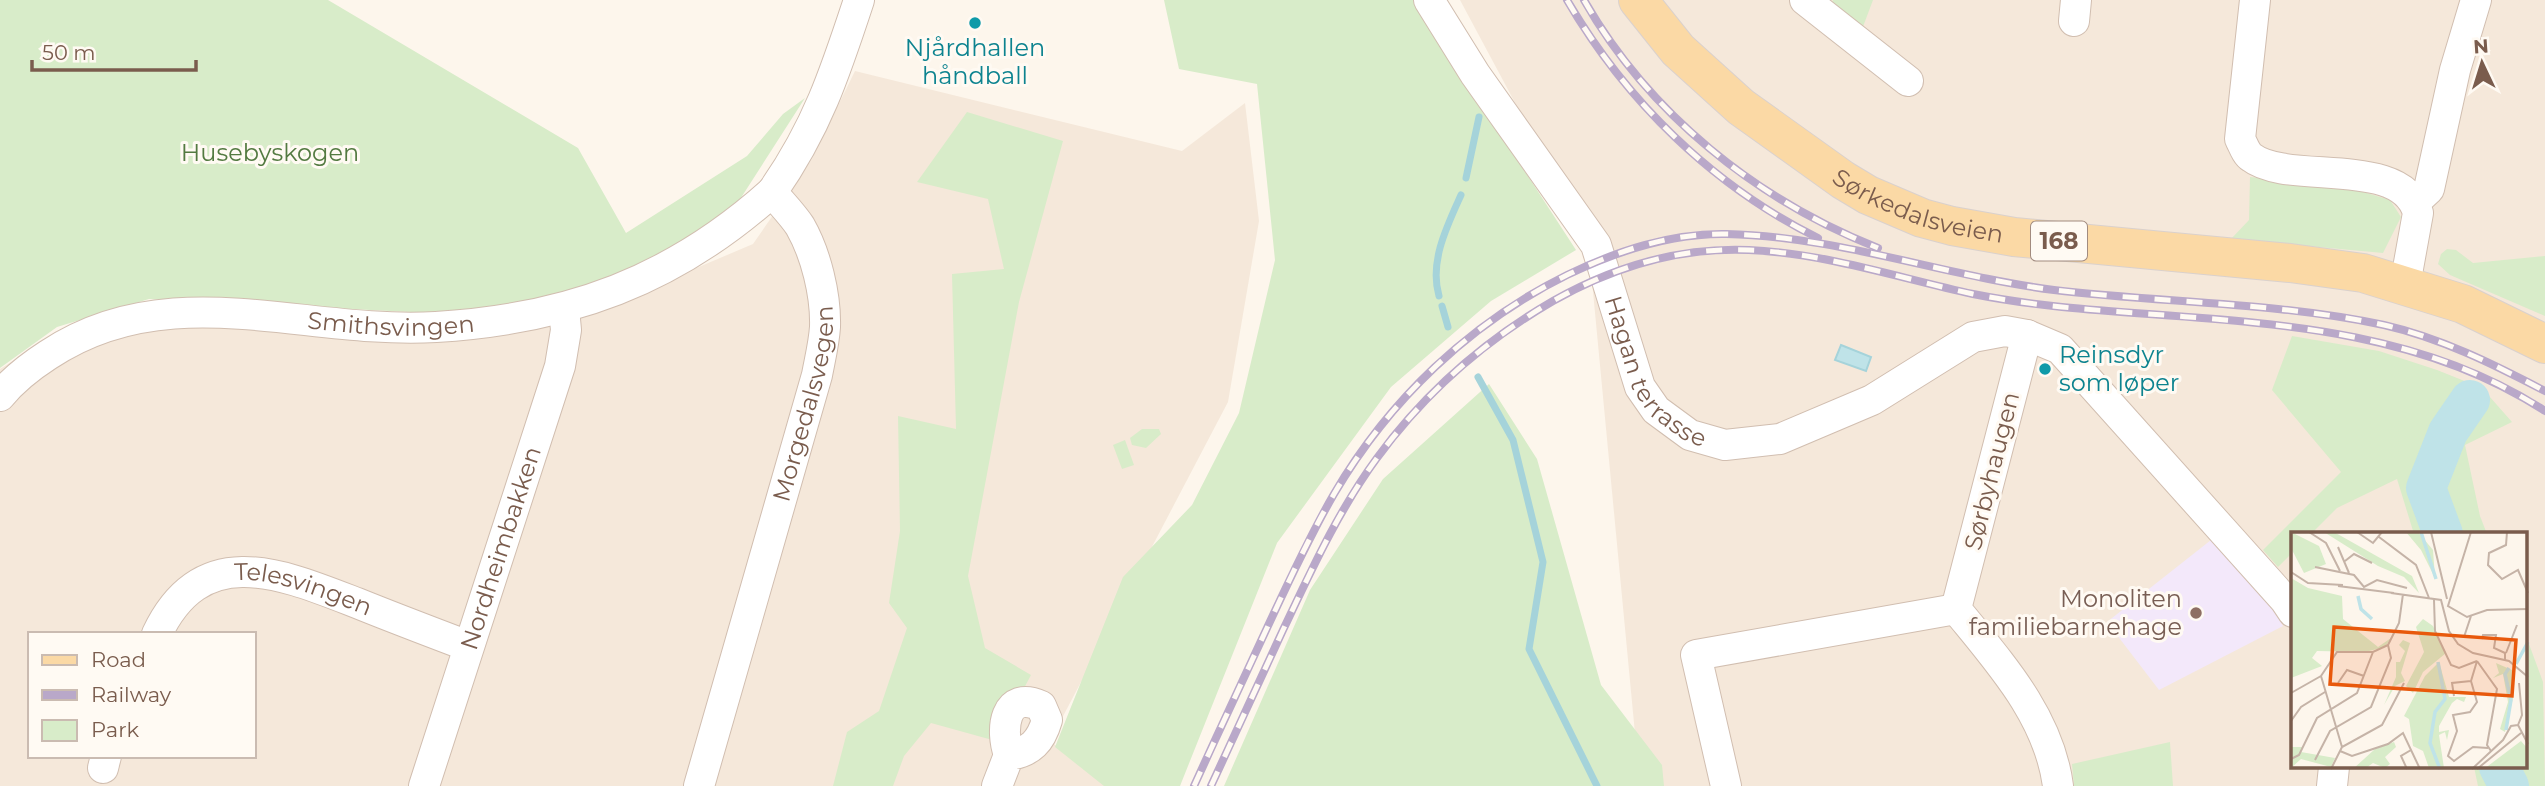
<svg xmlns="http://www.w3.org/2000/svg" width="2545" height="786" viewBox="0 0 2545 786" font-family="Montserrat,sans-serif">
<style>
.residential{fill:#f5e8da;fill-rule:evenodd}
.education{fill:#f3e8fa}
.green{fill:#d8ecc9}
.water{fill:#bfe3e8;stroke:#a5d3da;stroke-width:2}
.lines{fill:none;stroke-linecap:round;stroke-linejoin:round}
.stream{stroke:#a5d3da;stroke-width:7}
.river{stroke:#bfe3e8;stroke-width:40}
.minor-casing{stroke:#d1beb0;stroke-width:32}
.major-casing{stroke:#dad1cd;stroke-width:40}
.minor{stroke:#fff;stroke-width:30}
.major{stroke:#fbd9a5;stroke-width:38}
.rail-casing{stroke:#b9a8c9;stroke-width:8}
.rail{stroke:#fffaf3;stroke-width:5;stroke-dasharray:16;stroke-linecap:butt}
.culture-dot{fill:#0f9aa8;stroke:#fffaf3;stroke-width:2.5}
.education-dot{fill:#8d6e63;stroke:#fffaf3;stroke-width:2.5}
.labels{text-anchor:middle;stroke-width:6;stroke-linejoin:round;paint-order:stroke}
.shield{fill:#fffaf3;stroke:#a28b7f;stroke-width:2}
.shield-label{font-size:23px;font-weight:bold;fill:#7a5c4d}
.culture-label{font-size:24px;fill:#0d838f;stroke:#fffaf3}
.park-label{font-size:24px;fill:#537a41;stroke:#fffaf3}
.street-label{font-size:24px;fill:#7a5c4d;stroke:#fffaf3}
.education-label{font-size:24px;fill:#785e54;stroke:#fffaf3;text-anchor:end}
.inset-river{fill:none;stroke:#bfe3e8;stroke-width:3.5}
.inset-road{fill:none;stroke:#c5b3a7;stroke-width:2}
.view{fill:#e8590c;fill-opacity:0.15;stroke:#e8590c;stroke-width:3.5}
.inset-edge{fill:none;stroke:#7a5c4d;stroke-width:3.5}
</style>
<rect width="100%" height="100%" fill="#fdf6ec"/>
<!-- residential -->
<g class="residential">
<path d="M1460,0H2545V786H1640L1588,239ZM2293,534H2526V767H2293Z"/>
<path d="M855,71L1182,151L1245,103L1259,221L1228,402L1050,741L1111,786H0V369L43,342L115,312L397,317L621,300L753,244L812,159ZM30,634H254V756H30Z"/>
</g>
<!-- education -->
<path class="education" d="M2211,540L2273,609L2283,626L2159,690L2107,622Z"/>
<!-- green -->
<g class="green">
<path d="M0,0H328L578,148L626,233L747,156L783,114L805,98L728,218L594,289L451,314L149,299L57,327L0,368Z"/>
<path d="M1164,0H1413L1476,86L1496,127L1576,250L1491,301L1391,387L1277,543L1180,786H1104L1055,747L1123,577L1192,505L1239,413L1275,260L1257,84L1179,69Z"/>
<path d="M1833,0H1873L1861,32L1831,6Z"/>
<path d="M967,112L1063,141L1019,302L968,576L985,648L1031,675L996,741L931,723L904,756L893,786H833L847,732L879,711L907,628L889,603L900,531L898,416L956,429L952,274L1004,269L988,199L917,182Z"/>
<path d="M2250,177L2340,185L2390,200L2401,217L2383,253L2231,239L2249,220Z"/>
<path d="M2447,249L2456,250L2473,263L2545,256V316L2450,275L2438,264L2441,254Z"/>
<path d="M2292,336L2379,351L2437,370L2482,388L2512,422L2465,445L2480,516L2487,534H2414L2397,479L2337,508L2311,534H2293V552L2278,567L2263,550L2341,472L2272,390Z"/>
<path d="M1489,384L1537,459L1601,685L1662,765L1664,786H1224L1310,590L1383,479Z"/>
<path d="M1142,429H1159L1161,434L1146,448L1132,445L1130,438Z"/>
<path d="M1125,440L1134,465L1122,469L1113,445Z"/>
<path d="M2526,636L2543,682L2545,786H2478L2474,767H2526Z"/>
<path d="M2170,742L2173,786H2074L2072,764Z"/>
</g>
<!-- water -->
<path class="water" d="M1841,345L1871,357L1866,371L1835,360Z"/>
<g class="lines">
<!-- stream -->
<g class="stream">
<path d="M1466,178L1479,117"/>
<path d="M1439,296C1429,262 1447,226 1461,195"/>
<path d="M1442,306L1448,327"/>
<path d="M1478,377L1513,440L1543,562L1529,649L1597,786"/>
</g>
<!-- river -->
<g class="river">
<path d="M2443,534L2426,488L2448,432L2470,400"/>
<path d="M2499,767L2509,786"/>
</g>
<defs>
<g id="minor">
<path id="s1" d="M1429,0L1475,74L1596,245L1640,387L1656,410L1690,435L1725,445L1780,439L1872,400L1973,337L2005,331L2027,335L2060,349L2285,600L2293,612"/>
<path d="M1805,0L1908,81"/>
<path d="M2255,0L2240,139C2243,144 2246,154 2251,157C2288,186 2403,154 2418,213L2405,285"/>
<path d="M2074,21L2076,0"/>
<path d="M2415,202L2429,189L2455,70L2476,0"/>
<path d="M2027,335L1956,609C1999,662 2049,716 2058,786"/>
<path id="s2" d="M0,396C13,380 31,366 48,355C169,274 304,335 436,327C568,319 673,281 772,192"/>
<path id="s3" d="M157,634C202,539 282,574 357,603C394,618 431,632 468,646"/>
<path d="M103,768L106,756"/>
<path id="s4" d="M424,786L560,366L566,330L564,309"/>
<path id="s5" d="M699,786L817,375C820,359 824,343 825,327C826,295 816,254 800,226C792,214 781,203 772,192C817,128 835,73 859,0"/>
<path d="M997,786L1009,755C1000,730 1004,689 1041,706L1047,720C1041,741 1031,752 1009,755"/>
<path d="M1726,786L1696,655L1956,609"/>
<path d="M2332,786L2334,767"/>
</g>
<g id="major">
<path id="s6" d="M1638,0L1678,50L1741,107L1843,180L1868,195L1922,218L1952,226L2014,237L2290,263L2363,273L2463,304L2545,344"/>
</g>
</defs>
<!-- minor casing -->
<use href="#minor" class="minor-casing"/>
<!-- major casing -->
<use href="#major" class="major-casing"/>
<!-- minor -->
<use href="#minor" class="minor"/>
<!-- major -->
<use href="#major" class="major"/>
<defs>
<g id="rail">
<path d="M1567,0C1626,101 1713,186 1818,238"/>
<path d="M1584,0C1649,114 1757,200 1878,248"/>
<path d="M1194,786C1218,733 1243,680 1267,628C1288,583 1309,537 1334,494C1389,400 1470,323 1567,275C1617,251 1670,233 1726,234C1838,236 1944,276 2054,290C2164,303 2275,302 2384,325C2441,338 2493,364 2545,391"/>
<path d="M1211,786C1235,734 1259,682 1283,630C1311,571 1338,511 1377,458C1424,394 1484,341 1553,301C1613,267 1679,247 1749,250C1825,253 1899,278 1973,294C2003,300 2033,304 2062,307C2227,323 2401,317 2545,411"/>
</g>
</defs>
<!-- rail casing -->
<use href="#rail" class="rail-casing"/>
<!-- rail -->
<use href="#rail" class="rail"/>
</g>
<!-- markers -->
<g class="culture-dot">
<circle cx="975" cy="23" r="7"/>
<circle cx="2045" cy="369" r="7"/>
</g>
<circle class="education-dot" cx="2196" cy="613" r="7"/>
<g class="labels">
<!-- shield labels -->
<rect class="shield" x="2031" y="221.5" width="56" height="39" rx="5"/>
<g class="shield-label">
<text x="2059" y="249">168</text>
</g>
<!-- culture labels -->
<g class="culture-label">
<text x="975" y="56">Njårdhallen<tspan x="975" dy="28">håndball</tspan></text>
<text x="2059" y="363" text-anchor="start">Reinsdyr<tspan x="2059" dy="28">som løper</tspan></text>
</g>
<!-- park labels -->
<g class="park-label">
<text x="270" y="161">Husebyskogen</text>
</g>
<!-- street labels -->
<g class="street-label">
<text dy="8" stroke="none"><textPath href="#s6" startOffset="355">Sørkedalsveien</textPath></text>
<text dy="8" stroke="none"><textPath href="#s2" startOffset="415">Smithsvingen</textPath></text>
<text dy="8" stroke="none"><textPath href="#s1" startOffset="441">Hagan terrasse</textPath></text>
<text dy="8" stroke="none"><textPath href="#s5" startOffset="397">Morgedalsvegen</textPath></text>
<text transform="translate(1992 471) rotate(-76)" y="8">Sørbyhaugen</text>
<text dy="8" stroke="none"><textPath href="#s4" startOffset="250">Nordheimbakken</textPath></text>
<text dy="8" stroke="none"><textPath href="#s3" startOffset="175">Telesvingen</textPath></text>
</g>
<!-- education labels -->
<g class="education-label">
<text x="2182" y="607">Monoliten<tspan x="2182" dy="28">familiebarnehage</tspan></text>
</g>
</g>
<!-- overview -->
<g transform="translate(2291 532)">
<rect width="236" height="236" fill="#fdf6ec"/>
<path d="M0,0L28,14L35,32L13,41L0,16ZM33,0H43L121,44L128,61L113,45L87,34ZM115,0H127L142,18L144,46L130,18ZM0,46L17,56L51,64L52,87L87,115L100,106L94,115L74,120L26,119L21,126L31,134L0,146ZM132,87L142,94L155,121L132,140L122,161L115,154L133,120L125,95ZM112,108L119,111L110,141L114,149L104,154L93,173L105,145V130H109L114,119L108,113ZM148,130L158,165H175L173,170L166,167L161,171L148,194V200L158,198L156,208L154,200L148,203L153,236H138L132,219L122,214L118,187L113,184L134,144ZM205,131L221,138L222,166L214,200L209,197L217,170L212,142L202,146L208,141ZM230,209L236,216V236L193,237ZM103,210L105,215L94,225L99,232L94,236L82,231L75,236L62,237L84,217ZM0,215H11L10,220L44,226L40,235L10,227L0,236Z" fill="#d8ecc9"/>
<path class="inset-river" d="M130,0L145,47M67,64L70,77L81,87M147,130L154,167L144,180L139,211L149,237M225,132L237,110M215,198L220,168L214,142L218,136"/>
<path class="inset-road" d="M18,0L35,11L49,39M66,0L82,11L91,0M140,0L156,67M180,0L157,74L176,85L196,78L237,77M216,0L215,13L198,21L197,33L211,47L227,38L237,61M88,5L125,33L138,66M47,15L58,41M54,29L63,22L81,31M24,35L63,43L73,55L86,48L116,56M0,40L17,51L52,53M47,54L103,61M100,61L150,68L158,99L167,112L182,121L218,129L237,145M143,68L144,99L160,133L168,136L186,129M173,105L180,84M191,107L192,103H205L203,116L214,121V128M215,121L226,93M186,129L180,149L186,170L179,180L162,183L166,199L157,224L163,229L182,215L197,216M186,129L206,157L196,213L200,219M30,144L46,120H82L97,113M30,144L51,215M47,151L56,138L73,144M0,161L30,144M163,164L161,151L180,149M0,189L10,175L34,160M227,193L231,183L228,151M227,193L237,212M49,219L61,224L97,212L112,201L129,237M0,227L8,223L26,186L66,161L82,120M24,228L39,199L80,175L100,126L97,113L108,91L112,62M40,237L51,215L91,193L113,151M116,237L110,224L120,218M181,237L212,208L220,194L227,193M186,237L230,201"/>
<path class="view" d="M43,95L225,108L221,164L39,152Z"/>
<rect width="236" height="236" class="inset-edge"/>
</g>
<!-- legend -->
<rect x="28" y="632" width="228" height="126" fill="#fffaf3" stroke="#cabbb1" stroke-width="2"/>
<rect x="42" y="655" width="35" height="10" fill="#fbd9a5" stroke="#cabbb1" stroke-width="2"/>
<text x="91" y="667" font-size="21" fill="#7a5c4d">Road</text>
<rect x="42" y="690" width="35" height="10" fill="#b9a8c9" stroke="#cabbb1" stroke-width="2"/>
<text x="91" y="702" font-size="21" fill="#7a5c4d">Railway</text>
<rect x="42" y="720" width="35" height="21" fill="#d8ecc9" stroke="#cabbb1" stroke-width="2"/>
<text x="91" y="737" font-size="21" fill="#7a5c4d">Park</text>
<!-- north arrow -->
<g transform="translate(2482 63) rotate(356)" stroke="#fffaf3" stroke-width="5" paint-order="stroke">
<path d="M0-5L12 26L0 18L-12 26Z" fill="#7a5c4d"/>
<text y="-10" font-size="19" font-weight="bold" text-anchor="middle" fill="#7a5c4d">N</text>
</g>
<!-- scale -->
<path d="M32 60v10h164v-10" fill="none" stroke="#7a5c4d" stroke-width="3.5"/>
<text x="42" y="60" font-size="21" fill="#7a5c4d" stroke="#fffaf3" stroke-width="5" paint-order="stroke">50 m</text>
</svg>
